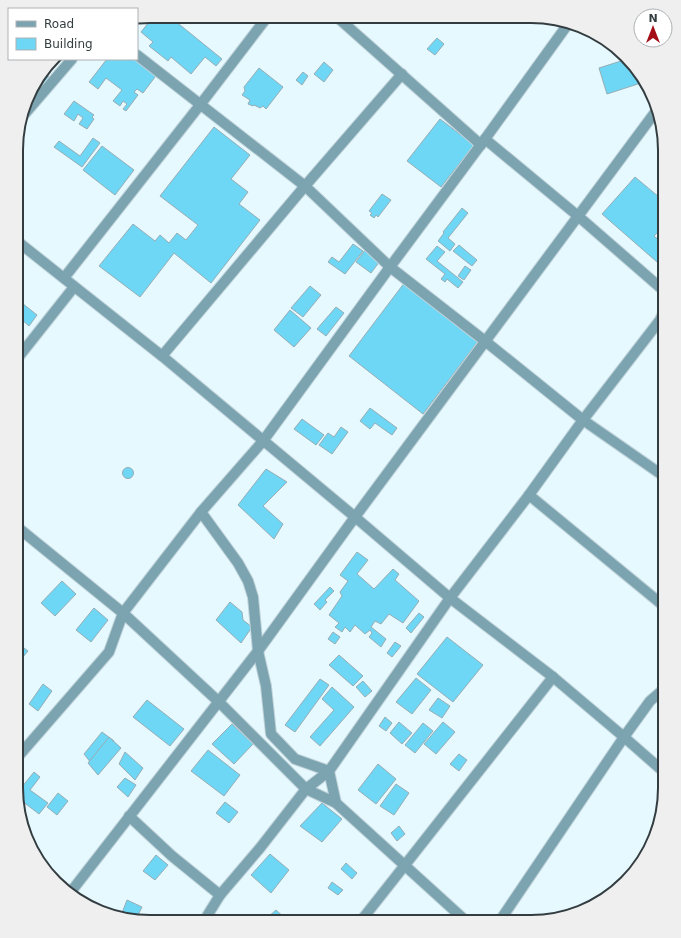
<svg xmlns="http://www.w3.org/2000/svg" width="681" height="938" viewBox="0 0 681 938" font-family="'DejaVu Sans',sans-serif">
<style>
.building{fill:#6ed7f5;stroke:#96adb4}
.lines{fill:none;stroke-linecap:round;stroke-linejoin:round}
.minor-casing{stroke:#c1d3d9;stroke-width:12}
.minor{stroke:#7ba3b0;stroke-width:10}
.rim{fill:none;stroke:#333d40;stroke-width:2}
</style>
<rect width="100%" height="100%" fill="#e5f9ff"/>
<!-- building -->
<g class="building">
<path d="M152,16H169L222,59L216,66L205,57L191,74L171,57L168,61L149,46L153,42L141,32L153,17Z"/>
<path d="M437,38L444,44L435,55L427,49Z"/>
<path d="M107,59H137L158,73L143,93L137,89L134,92L138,95L126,111L123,109L127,104L123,101L120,106L113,101L122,90L106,78L98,89L89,82Z"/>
<path d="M624,60L644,82L607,94L599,68Z"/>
<path d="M324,62L333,70L324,82L314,74Z"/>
<path d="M259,68L283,87L266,109L263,106L260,108L254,105L253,106L248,104L250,100L242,95L245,91L244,87Z"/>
<path d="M43,72L50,78L30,100L29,98L34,83Z"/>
<path d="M303,72L308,76L302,85L296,80Z"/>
<path d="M74,101L94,115L92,117L94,119L87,129L79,124L83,118L78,114L74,121L64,114Z"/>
<path d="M440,119L474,145L441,187L407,161Z"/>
<path d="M214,127L250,155L231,179L248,192L239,204L260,220L211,283L174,253L140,297L99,266L133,224L155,241L160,235L169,243L177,233L186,240L198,225L160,196Z"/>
<path d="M93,138L100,143L82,167L54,147L59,141L80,156Z"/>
<path d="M102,146L134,170L115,195L83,170Z"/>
<path d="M635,177L665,202V225L654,236L665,245V269L602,214Z"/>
<path d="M382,194L391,200L378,217L376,215L374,218L370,215L372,213L369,211Z"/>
<path d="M462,208L468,213L448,238L455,244L450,251L438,241L444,233L443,232Z"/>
<path d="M353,244L363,251L345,274L328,262L332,257L339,262Z"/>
<path d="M459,245L477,260L472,266L453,251Z"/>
<path d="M437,246L445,252L437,261L463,282L458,288L447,279L445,282L441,279L445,274L426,259Z"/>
<path d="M365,250L380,261L371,273L356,262Z"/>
<path d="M465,266L471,270L464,280L458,276Z"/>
<path d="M405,282L479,340L423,414L349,356Z"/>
<path d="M310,286L321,295L303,317L291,308Z"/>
<path d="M17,299L37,315L29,326L21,319L24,315L17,309Z"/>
<path d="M336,307L344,313L326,336L317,329Z"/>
<path d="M290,310L311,328L294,347L274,330Z"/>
<path d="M370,408L397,428L392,435L375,423L370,429L360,421Z"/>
<path d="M302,419L324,435L316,445L294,429Z"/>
<path d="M341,427L348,432L332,454L319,445L328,433L334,437Z"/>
<circle cx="128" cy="473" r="5.5"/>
<path d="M266,469L287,482L263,506L283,524L274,539L238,505Z"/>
<path d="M357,552L368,560L357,574L374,589L393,569L399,574L395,580L419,601L403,623L389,614L381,624L375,621L371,627L386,639L381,647L369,637L372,633L370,630L365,634L355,625L350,632L345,627L342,632L335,627L339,623L329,615L342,596L340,592L348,581L340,575Z"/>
<path d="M62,581L76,594L55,616L41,603Z"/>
<path d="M330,587L334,591L325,600L327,602L320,610L314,604Z"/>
<path d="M230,602L242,612L243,620L252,627L241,643L216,620Z"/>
<path d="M94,608L108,620L91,642L76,630Z"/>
<path d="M419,613L424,617L411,633L406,628Z"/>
<path d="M333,632L340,637L335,644L328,639Z"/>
<path d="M447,637L483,665L453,702L417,674Z"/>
<path d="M16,642L28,651L18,663L16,661Z"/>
<path d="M395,642L401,646L392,657L387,653Z"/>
<path d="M339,655L363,676L353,686L329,665Z"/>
<path d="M416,678L431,690L412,714L396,702Z"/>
<path d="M320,679L329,685L295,732L285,725Z"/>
<path d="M363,681L372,691L365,697L356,687Z"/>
<path d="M43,684L52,691L38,711L29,704Z"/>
<path d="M332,687L354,707L320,746L310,737L334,710L322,699Z"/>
<path d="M438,698L450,706L442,718L429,710Z"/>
<path d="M147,700L184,729L170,746L133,717Z"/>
<path d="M385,717L392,723L386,731L379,726Z"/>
<path d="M399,722L412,733L402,744L390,733Z"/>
<path d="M443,722L455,732L436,754L424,744Z"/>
<path d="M423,723L433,731L415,753L405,745Z"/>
<path d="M232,724L253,744L234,764L212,744Z"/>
<path d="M102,732L114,741L95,768L84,754Z"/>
<path d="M109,737L121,748L98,775L88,763Z"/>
<path d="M208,750L240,775L224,796L191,771Z"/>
<path d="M125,752L143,768L135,780L119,764Z"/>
<path d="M459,754L467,760L459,771L450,764Z"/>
<path d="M378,764L396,779L376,804L358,790Z"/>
<path d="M34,772L40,777L30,790L48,803L39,814L18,798L17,793Z"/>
<path d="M125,778L136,785L128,797L117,787Z"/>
<path d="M396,784L409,793L394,815L380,806Z"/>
<path d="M58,793L68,801L57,815L47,807Z"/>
<path d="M225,802L238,812L229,823L216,813Z"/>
<path d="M322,803L342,819L322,842L300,826Z"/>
<path d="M399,826L405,834L397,841L391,833Z"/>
<path d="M270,854L289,870L271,893L251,875Z"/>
<path d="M156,855L168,865L155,880L143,871Z"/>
<path d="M346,863L357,873L352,879L341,869Z"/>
<path d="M332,882L343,890L338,895L328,888Z"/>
<path d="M127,900L142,907L136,919L122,913Z"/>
<path d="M276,910L288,921H273L268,917Z"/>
</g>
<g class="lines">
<defs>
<g id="minor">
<path d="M337,17L481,145"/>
<path d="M137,55L305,186L390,267L485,341L583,420L665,477"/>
<path d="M22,117L72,59"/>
<path d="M485,139L578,216L663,290L665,294"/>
<path d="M17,241L162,356L355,517L450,598L553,677L624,737L665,773"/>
<path d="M64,278L200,105L268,16"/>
<path d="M162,356L305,186L402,74"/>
<path d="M17,359L74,287"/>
<path d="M529,495L665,607"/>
<path d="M201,512L238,563L248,581L253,597L258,651L266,686L271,734L295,759L329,771L336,803"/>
<path d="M16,526L123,613L219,702L306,789L336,803L467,922"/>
<path d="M16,759L109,652L123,613L201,512L263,441L390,267L485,139L568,24"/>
<path d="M129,816L172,856L220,895"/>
<path d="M70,893L258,651L355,517L656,111"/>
<path d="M204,921L220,895L260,848L306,789L329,771L450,598L529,495L583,420L660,320L665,309"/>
<path d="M360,922L405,865L553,677"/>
<path d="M499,922L624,737L650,701L665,688"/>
</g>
</defs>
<!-- minor casing -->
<use href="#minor" class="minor-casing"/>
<!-- minor -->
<use href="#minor" class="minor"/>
</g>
<!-- crop -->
<path d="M0 0H681V938H0ZM150 23H531A127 127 0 0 1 658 150V788A127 127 0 0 1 531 915H150A127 127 0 0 1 23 788V150A127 127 0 0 1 150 23Z" fill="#efeff0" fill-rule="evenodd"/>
<path class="rim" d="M150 23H531A127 127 0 0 1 658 150V788A127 127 0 0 1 531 915H150A127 127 0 0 1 23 788V150A127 127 0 0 1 150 23Z"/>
<!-- legend -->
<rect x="8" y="8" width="130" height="52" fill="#ffffff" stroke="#adb1b3"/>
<rect x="16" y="21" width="20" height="6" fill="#7ba3b0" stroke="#adb1b3"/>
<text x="44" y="28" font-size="12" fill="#333d40">Road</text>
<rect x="16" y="38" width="20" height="12" fill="#6ed7f5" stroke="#adb1b3"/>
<text x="44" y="48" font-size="12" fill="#333d40">Building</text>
<!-- north arrow -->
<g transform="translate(653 28)"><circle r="19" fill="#ffffff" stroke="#adb1b3"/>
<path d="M0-3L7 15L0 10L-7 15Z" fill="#a40d15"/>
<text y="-6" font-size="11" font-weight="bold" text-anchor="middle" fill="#333d40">N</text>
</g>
</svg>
